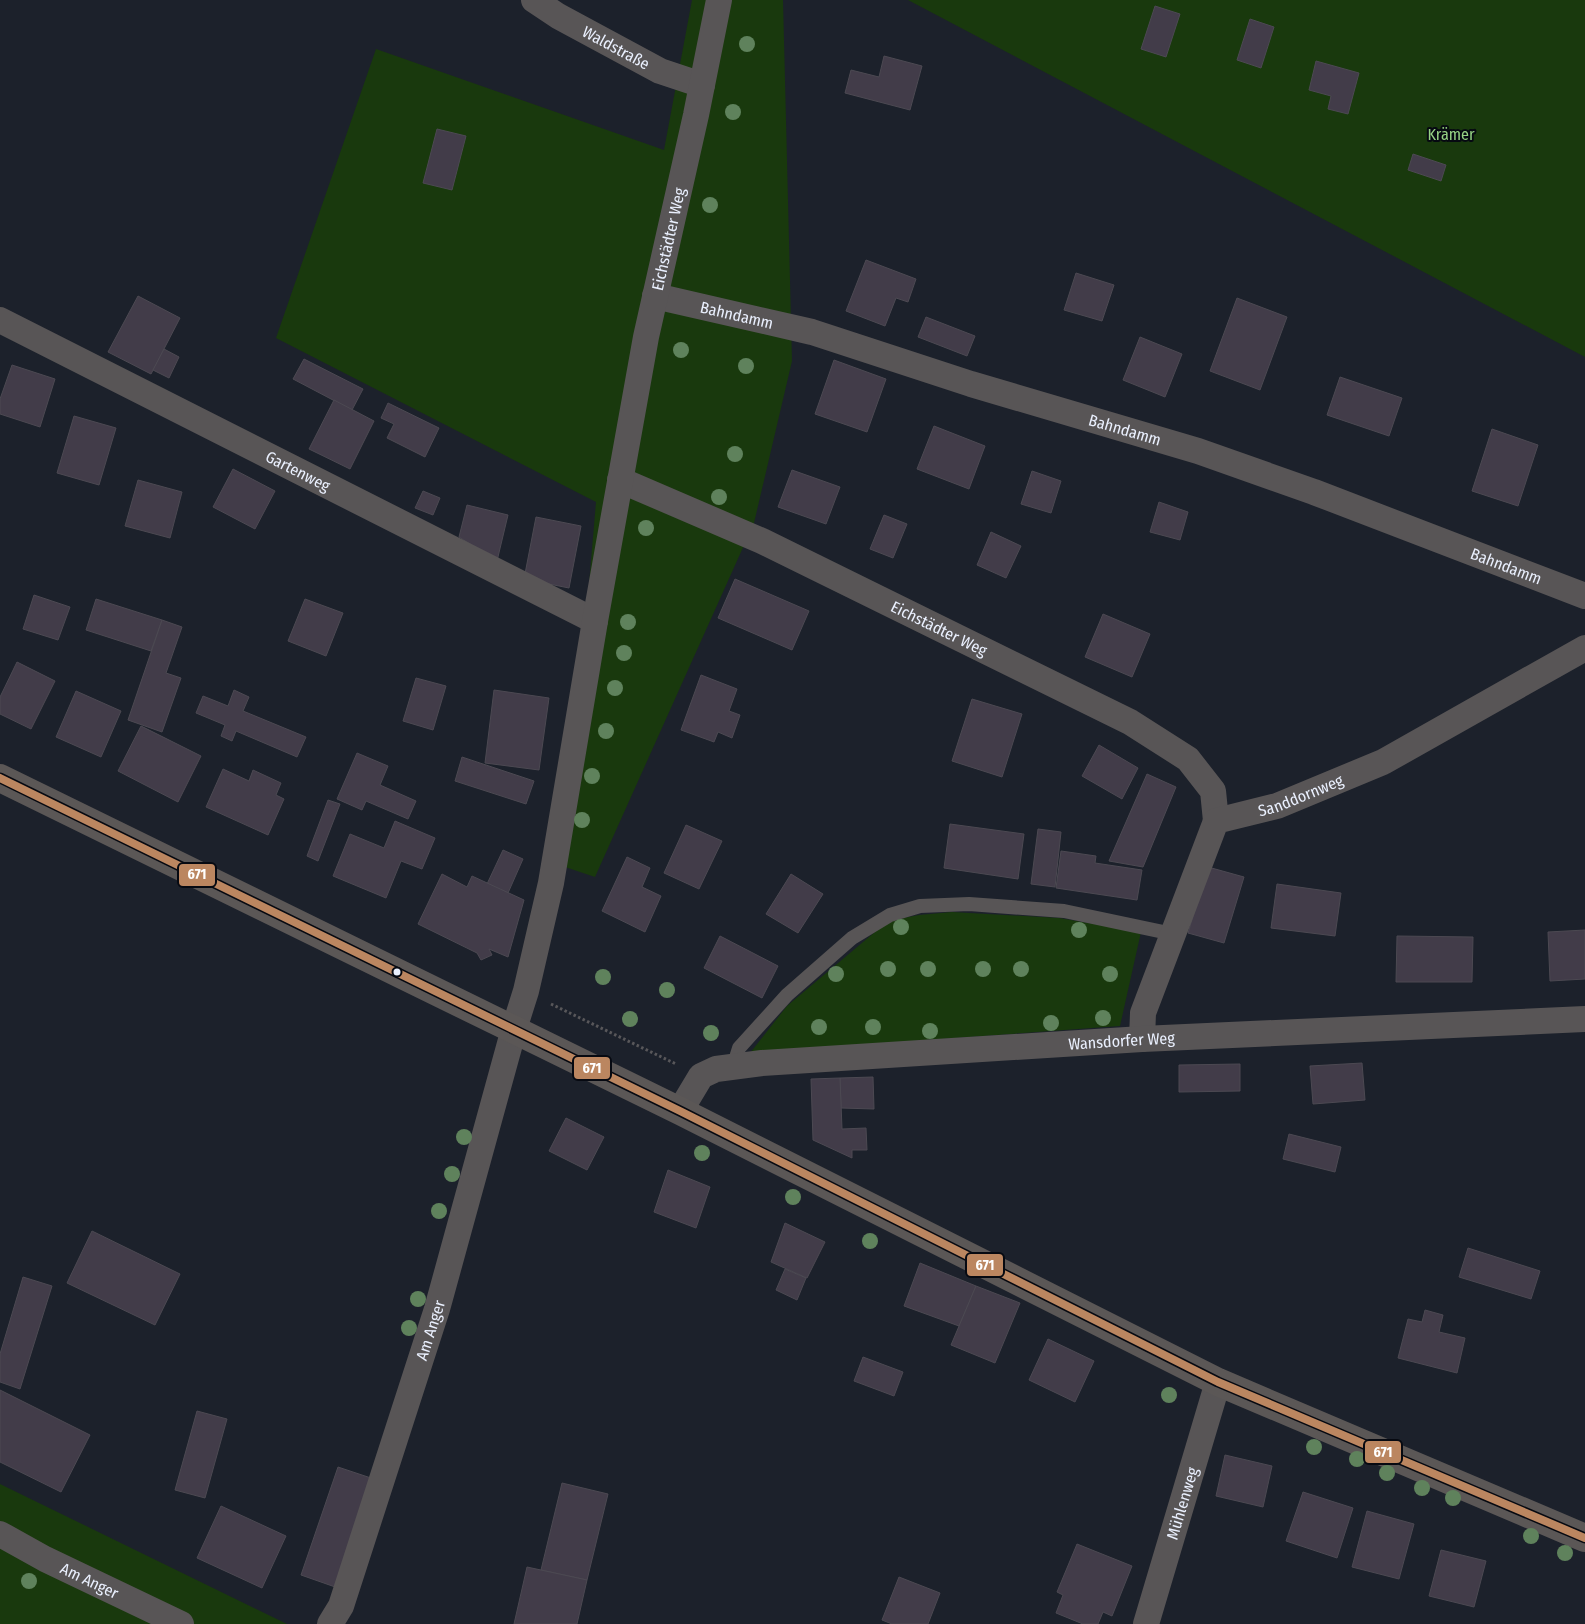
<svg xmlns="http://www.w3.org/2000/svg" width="1585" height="1624" viewBox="0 0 1585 1624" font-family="'Fira Sans Condensed',sans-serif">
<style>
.green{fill:#19390d}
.building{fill:#423c49;stroke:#4c4952}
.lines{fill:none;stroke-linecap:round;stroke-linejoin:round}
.path{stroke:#58575a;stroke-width:3;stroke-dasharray:2.5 2.5;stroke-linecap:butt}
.service{stroke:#585556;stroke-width:14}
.minor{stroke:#585556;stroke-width:26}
.secondary{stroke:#5b5756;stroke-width:28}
.bus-1-casing{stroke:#060911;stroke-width:11}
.bus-1{stroke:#bb8660;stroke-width:8}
.tree{fill:#5f825c}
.bus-dot{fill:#eaf0fe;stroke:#060911;stroke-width:2}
.labels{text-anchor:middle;stroke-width:4;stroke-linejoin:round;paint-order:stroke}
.street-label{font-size:16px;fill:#eaf0fe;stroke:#060911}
.park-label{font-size:16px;fill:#96d284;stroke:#060911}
.line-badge{stroke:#060911;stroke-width:2}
.badge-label{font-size:14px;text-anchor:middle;font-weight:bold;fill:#fff}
</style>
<rect width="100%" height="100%" fill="#1c212b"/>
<!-- green -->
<g class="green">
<path d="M692,0H783L792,361L754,523L595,877L565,867L596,502L276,338L376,49L664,150Z"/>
<path d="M908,0H1585V357Z"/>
<path d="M952,912L1059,918L1141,932L1120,1026L750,1053L787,1006L888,921L919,915Z"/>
<path d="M0,1484L287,1624H0Z"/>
</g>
<!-- building -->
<g class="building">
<path d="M1155,6L1180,14L1166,57L1141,49Z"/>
<path d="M1250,19L1274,27L1261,68L1237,60Z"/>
<path d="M884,56L922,66L910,110L845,93L851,70L879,77Z"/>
<path d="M1316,61L1359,73L1348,114L1328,109L1331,96L1309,90Z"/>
<path d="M437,129L466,136L452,190L423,183Z"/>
<path d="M1413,154L1446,165L1441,181L1408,170Z"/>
<path d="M866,260L916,279L908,302L896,298L885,326L846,311Z"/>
<path d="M1076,273L1114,285L1102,321L1064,310Z"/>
<path d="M138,296L180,318L151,374L108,352Z"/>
<path d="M1237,298L1287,317L1260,390L1210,371Z"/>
<path d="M926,317L975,336L967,356L918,337Z"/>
<path d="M1140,337L1182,354L1165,397L1123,380Z"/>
<path d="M164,349L179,357L169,378L153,370Z"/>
<path d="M304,359L363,389L352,410L293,379Z"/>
<path d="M834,360L886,379L867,432L815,414Z"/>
<path d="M12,365L55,379L40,427L0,414V399Z"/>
<path d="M1340,377L1402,398L1389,436L1327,415Z"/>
<path d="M334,400L374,421L350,469L309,449Z"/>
<path d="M388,403L439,428L425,457L387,438L394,424L381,418Z"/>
<path d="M74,416L116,428L99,485L57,473Z"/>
<path d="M934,426L985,446L969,489L917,469Z"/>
<path d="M1492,429L1538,445L1518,506L1472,491Z"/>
<path d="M233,469L275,491L255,529L213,507Z"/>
<path d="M792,470L840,487L826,524L778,507Z"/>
<path d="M1032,471L1061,481L1051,513L1021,504Z"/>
<path d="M138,480L182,492L170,538L125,526Z"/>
<path d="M423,491L440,498L433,515L415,508Z"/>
<path d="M1159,502L1188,512L1180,540L1150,532Z"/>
<path d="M467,505L508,515L497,561L459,537Z"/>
<path d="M884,515L907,524L893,558L870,549Z"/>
<path d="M536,517L581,526L569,588L524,579Z"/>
<path d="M991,532L1021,546L1006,578L977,565Z"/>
<path d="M735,579L809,611L792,650L718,618Z"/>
<path d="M34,595L70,607L58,640L23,629Z"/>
<path d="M96,599L162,620L151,651L86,630Z"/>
<path d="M305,599L343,613L326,656L288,641Z"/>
<path d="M1103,614L1150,634L1132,677L1085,657Z"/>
<path d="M162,620L182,627L166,673L181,678L162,732L128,720Z"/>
<path d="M17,662L55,681L31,729L0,714V697Z"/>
<path d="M701,675L737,689L729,711L740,715L732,738L718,732L714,742L681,730Z"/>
<path d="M416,678L446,686L433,730L403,721Z"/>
<path d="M234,690L249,697L243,711L306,737L297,757L236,731L232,741L221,736L225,725L196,713L203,696L228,706Z"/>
<path d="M494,690L549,698L539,770L485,763Z"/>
<path d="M76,691L121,711L101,757L56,737Z"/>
<path d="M972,699L1022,714L1002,777L952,761Z"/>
<path d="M141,726L201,756L178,802L118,771Z"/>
<path d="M1099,745L1138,768L1122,799L1082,776Z"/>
<path d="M357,753L388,766L380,785L416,801L408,819L366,801L362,810L337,799Z"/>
<path d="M462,757L534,781L526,804L455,781Z"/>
<path d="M223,769L249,781L253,770L281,783L276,795L284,799L268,835L206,807Z"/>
<path d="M1147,774L1176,787L1143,867L1109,861Z"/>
<path d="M328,800L340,804L318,861L307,856Z"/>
<path d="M395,821L435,838L422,869L401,861L386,898L333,876L350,834L384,848Z"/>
<path d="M950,824L1024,834L1018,879L944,868Z"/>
<path d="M686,825L722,841L699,889L664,873Z"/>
<path d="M1038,829L1061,832L1055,887L1031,884Z"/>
<path d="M503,850L523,859L508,893L487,884Z"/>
<path d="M1061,851L1096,856L1095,863L1142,870L1137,900L1056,888Z"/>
<path d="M627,857L650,868L642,887L661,896L645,932L602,911Z"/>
<path d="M1208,867L1244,877L1224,943L1188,933Z"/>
<path d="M442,874L467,887L472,876L524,900L508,957L489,949L492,955L481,960L477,953L418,924Z"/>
<path d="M791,874L823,894L798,933L766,914Z"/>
<path d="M1277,884L1341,893L1335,936L1271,928Z"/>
<path d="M1585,930V979L1550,981L1548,932Z"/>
<path d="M720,936L778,966L762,998L704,968Z"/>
<path d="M1397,936L1473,937L1472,982H1396Z"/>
<path d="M1362,1063L1365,1100L1313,1104L1310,1066Z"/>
<path d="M1240,1064V1091L1179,1092V1065Z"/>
<path d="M873,1077L874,1109L841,1108L840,1078Z"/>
<path d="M840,1078L842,1129L866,1128L867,1150H852V1158L813,1140L811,1079Z"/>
<path d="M566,1118L604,1137L587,1170L549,1151Z"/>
<path d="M1289,1134L1341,1147L1335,1172L1283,1159Z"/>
<path d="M668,1170L710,1187L696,1228L654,1212Z"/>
<path d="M785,1223L825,1242L807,1278L771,1262Z"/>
<path d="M92,1231L180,1274L155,1325L67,1283Z"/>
<path d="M1468,1248L1540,1271L1531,1299L1459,1277Z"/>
<path d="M920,1263L976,1286L959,1326L904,1306Z"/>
<path d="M785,1269L806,1278L797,1300L776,1290Z"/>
<path d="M23,1277L52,1286L20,1389L0,1382V1354Z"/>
<path d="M976,1286L1020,1303L995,1363L951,1345Z"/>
<path d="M1425,1310L1443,1315L1439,1332L1465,1338L1457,1373L1398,1358L1408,1319L1422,1322Z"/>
<path d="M1048,1339L1094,1361L1075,1402L1029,1380Z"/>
<path d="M863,1357L903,1372L894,1396L854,1381Z"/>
<path d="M0,1390L90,1435L61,1492L0,1462Z"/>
<path d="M197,1411L227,1419L205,1498L175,1490Z"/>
<path d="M1225,1455L1272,1466L1263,1507L1216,1496Z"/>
<path d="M338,1467L374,1479L338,1588L301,1575Z"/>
<path d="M562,1483L608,1494L587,1580L541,1570Z"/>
<path d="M1303,1492L1353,1508L1337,1558L1286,1541Z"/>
<path d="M221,1506L286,1536L262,1588L197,1558Z"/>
<path d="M1367,1511L1414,1524L1399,1579L1352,1567Z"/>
<path d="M1077,1544L1132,1566L1112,1616L1103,1612L1098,1624H1083L1056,1613L1063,1595L1057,1592Z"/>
<path d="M1441,1550L1486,1561L1474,1607L1429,1596Z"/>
<path d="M527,1567L587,1580L577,1624H514Z"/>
<path d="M899,1577L940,1593L928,1624H892L882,1620Z"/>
</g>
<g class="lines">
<!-- path -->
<path class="path" d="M551,1004L676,1064"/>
<!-- service -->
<path class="service" d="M733,1067L739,1048L787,995L852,938L890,915L920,906L969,904L1064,911L1173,934"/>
<!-- minor -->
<g class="minor">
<path id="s1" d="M534,0L558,16L660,71L702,85"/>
<path id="s2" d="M655,296L812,332L971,384L1198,451L1314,492L1585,596"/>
<path id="s3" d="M0,320L595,621"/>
<path id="s4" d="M620,480L762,541L1130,722L1188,759L1213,791L1216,821"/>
<path id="s5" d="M1142,1039L1143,1013L1216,821L1277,806L1383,762L1585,648"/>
<path id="s6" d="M680,1111L701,1076L716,1069L762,1063L1142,1039L1585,1019"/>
<path id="s7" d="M0,1534L45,1559L181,1624"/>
<path id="s8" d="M330,1624L341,1606L437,1309L514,1029L526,991L551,883L595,621L646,337L696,115L719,0"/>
<path id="s9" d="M1146,1624L1218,1382"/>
</g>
<!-- secondary -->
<path class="secondary" d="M0,778L680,1111L1218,1382L1585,1538"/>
<defs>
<path id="bus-1" d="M0,778L680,1111L1218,1382L1585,1538"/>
</defs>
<!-- bus-1 casing -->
<use href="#bus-1" class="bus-1-casing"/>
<!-- bus-1 -->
<use href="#bus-1" class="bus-1"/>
</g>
<!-- trees -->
<g class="tree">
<circle cx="747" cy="44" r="8"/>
<circle cx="733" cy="112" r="8"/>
<circle cx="710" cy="205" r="8"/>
<circle cx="681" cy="350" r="8"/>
<circle cx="746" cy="366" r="8"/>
<circle cx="735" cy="454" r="8"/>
<circle cx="719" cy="497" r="8"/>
<circle cx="646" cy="528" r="8"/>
<circle cx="628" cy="622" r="8"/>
<circle cx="624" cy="653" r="8"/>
<circle cx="615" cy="688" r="8"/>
<circle cx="606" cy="731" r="8"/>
<circle cx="592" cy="776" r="8"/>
<circle cx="582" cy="820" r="8"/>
<circle cx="901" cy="927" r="8"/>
<circle cx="1079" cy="930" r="8"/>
<circle cx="888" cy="969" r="8"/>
<circle cx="928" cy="969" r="8"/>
<circle cx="983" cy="969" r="8"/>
<circle cx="1021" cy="969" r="8"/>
<circle cx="836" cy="974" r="8"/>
<circle cx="1110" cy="974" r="8"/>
<circle cx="603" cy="977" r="8"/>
<circle cx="667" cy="990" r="8"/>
<circle cx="1103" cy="1018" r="8"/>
<circle cx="630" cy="1019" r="8"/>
<circle cx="1051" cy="1023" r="8"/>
<circle cx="819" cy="1027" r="8"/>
<circle cx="873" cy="1027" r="8"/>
<circle cx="930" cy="1031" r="8"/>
<circle cx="711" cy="1033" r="8"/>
<circle cx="464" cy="1137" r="8"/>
<circle cx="702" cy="1153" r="8"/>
<circle cx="452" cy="1174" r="8"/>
<circle cx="793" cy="1197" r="8"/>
<circle cx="439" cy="1211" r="8"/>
<circle cx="870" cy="1241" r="8"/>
<circle cx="418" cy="1299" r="8"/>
<circle cx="409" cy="1328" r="8"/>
<circle cx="1169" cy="1395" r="8"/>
<circle cx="1314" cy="1447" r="8"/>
<circle cx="1357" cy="1459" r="8"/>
<circle cx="1387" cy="1473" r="8"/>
<circle cx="1422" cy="1488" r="8"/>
<circle cx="1453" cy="1498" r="8"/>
<circle cx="1531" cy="1536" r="8"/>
<circle cx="1565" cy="1553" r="8"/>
<circle cx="29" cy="1581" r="8"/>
</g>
<!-- markers -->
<circle class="bus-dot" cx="397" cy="972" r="4.5"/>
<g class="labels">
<!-- street labels -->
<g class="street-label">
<text dy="6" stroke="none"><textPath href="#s1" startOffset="95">Waldstraße</textPath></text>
<text dy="6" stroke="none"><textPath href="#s8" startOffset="1429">Eichstädter Weg</textPath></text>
<text dy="6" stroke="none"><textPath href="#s2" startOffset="84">Bahndamm</textPath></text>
<text dy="6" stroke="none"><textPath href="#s2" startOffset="489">Bahndamm</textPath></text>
<text dy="6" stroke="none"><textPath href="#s3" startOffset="334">Gartenweg</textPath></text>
<text dy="6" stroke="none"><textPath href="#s2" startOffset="894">Bahndamm</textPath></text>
<text dy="6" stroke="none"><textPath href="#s4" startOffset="352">Eichstädter Weg</textPath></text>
<text dy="6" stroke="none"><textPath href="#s5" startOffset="320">Sanddornweg</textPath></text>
<text dy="6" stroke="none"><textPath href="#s6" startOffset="464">Wansdorfer Weg</textPath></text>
<text dy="6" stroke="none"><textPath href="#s8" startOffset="311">Am Anger</textPath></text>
<text dy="6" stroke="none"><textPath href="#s9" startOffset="126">Mühlenweg</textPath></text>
<text dy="6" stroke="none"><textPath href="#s7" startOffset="101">Am Anger</textPath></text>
</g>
<!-- park labels -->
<g class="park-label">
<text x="1451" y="140">Krämer</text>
</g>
</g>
<g class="line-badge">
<rect x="178" y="863" width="38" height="24" rx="5" fill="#bb8660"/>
<rect x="573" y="1056" width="38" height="24" rx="5" fill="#bb8660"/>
<rect x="966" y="1253" width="38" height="24" rx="5" fill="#bb8660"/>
<rect x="1364" y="1440" width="38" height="24" rx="5" fill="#bb8660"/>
</g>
<g class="badge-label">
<text x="197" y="879">671</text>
<text x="592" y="1073">671</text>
<text x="985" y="1270">671</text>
<text x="1383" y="1457">671</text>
</g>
</svg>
